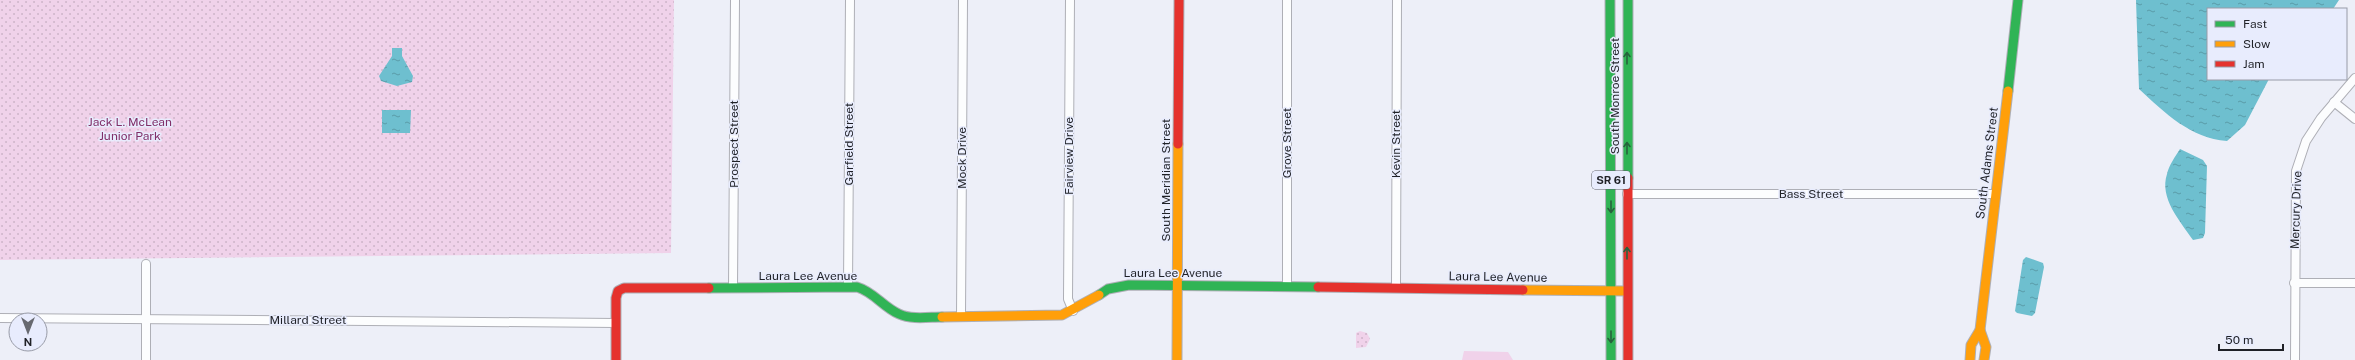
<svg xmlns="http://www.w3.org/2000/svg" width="2355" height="360" viewBox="0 0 2355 360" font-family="'Public Sans',sans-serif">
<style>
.green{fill:#f0d2ea}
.park{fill:url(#park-dots)}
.water{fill:url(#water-ripples)}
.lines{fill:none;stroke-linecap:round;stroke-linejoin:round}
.street-casing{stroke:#aeafb6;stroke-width:10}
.fast-casing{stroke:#aeafb6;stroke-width:11}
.slow-casing{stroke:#aeafb6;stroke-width:11}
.jam-casing{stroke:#aeafb6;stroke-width:11}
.street{stroke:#fcfdfe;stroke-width:8}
.fast{stroke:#30b455;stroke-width:9}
.slow{stroke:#ff9f0a;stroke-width:9}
.jam{stroke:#e5322d;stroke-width:9}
.oneway{stroke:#27633c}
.labels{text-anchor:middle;stroke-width:3;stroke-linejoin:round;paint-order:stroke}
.shield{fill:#e8ecfd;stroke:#5b5e67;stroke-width:1}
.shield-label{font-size:11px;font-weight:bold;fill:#1f2127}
.street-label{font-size:12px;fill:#1f2127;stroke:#e8ecfd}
.park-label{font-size:12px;fill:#812f69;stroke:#e8ecfd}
</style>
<defs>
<pattern id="park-dots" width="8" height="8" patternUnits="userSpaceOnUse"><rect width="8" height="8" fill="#f0d2ea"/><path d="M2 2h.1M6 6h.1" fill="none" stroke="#cdb4c9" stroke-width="1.8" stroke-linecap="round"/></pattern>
<pattern id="water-ripples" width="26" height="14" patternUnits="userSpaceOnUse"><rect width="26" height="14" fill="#6ebfcf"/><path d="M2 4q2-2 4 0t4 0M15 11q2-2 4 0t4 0" fill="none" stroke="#5a9ba8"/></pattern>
</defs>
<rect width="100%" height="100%" fill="#edeff8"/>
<!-- green -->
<path class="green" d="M1464,351L1508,352L1513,360H1462Z"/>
<!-- park -->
<g class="park">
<path d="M0,0H674L671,253L0,260Z"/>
<path d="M1360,331L1367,333L1370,339L1366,347L1356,348V333Z"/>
</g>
<!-- water -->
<g class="water">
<path d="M2136,0H2339L2333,9H2208V79H2269L2245,125L2227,141C2190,138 2165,113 2139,89Z"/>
<path d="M392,48H402V56L413,76L412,82L397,86L381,81L379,76L392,56Z"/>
<path d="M382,110H411L410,133H382Z"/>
<path d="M2180,149L2203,160L2207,166L2205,233L2203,238L2193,240C2180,221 2159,198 2167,174C2169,165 2175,157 2180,149Z"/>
<path d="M2026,257L2043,263L2044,267L2035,313L2032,316L2017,313L2015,311L2023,260Z"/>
</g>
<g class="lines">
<defs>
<g id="street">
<path d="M1070,0L1068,299L1073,311"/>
<path d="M2334,102L2355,119"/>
<path d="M1627,194H1995"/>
<path d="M2294,283H2355"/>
<path d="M1287,286V0"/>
<path d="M848,287L850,0"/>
<path d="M1396,287L1397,0"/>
<path d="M733,288L735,0"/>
<path d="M961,316L963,0"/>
<path d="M0,318L616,323"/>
<path d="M146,360V264"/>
<path d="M2295,360L2296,171L2306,141L2321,118L2355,78"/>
</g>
<g id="fast">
<path d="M1610,0L1611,360"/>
<path d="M1628,0V178"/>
<path d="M2008,91L2018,0"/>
<path d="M709,288L857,287C874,292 883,307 899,314C912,320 929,317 942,317"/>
<path d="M1099,295L1108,289L1129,285L1318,287"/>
</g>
<g id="slow">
<path d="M1523,290L1627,291"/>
<path d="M942,317L1062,315L1099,295"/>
<path d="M1980,330L1986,347L1984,360"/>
<path d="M1177,360L1178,144"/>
<path d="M1970,360L1971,345L1980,330L2008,91"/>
</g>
<g id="jam">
<path d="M1178,144L1179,0"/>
<path d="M1628,178V360"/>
<path d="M1318,287L1523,290"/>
<path d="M616,360V298L618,291L624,288H709"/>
</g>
</defs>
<!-- street casing -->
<use href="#street" class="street-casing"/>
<!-- fast casing -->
<use href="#fast" class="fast-casing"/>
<!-- slow casing -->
<use href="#slow" class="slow-casing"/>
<!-- jam casing -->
<use href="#jam" class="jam-casing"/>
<!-- street -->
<use href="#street" class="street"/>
<!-- fast -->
<use href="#fast" class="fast"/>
<!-- slow -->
<use href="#slow" class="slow"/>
<!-- jam -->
<use href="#jam" class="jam"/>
</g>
<!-- one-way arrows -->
<defs><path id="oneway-shaft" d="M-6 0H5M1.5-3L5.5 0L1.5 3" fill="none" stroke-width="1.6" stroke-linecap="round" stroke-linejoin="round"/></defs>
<g class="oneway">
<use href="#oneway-shaft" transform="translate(1627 58) rotate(-90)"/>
<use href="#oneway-shaft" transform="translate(1627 148) rotate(-90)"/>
<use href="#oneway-shaft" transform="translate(1611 207) rotate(90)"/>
<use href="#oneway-shaft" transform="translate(1627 253) rotate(-90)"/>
<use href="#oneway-shaft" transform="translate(1611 337) rotate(90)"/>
</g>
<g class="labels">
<!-- shield labels -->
<rect class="shield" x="1592" y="171" width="38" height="18" rx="3"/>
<g class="shield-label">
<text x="1611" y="184">SR 61</text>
</g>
<!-- street labels -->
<g class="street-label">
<text transform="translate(1615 96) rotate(-90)" y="4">South Monroe Street</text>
<text transform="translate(1287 143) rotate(-90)" y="4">Grove Street</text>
<text transform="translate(734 144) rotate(-90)" y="4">Prospect Street</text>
<text transform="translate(849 144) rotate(-90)" y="4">Garfield Street</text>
<text transform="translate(1396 144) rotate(-90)" y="4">Kevin Street</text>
<text transform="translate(1069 156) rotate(-90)" y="4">Fairview Drive</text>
<text transform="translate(962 158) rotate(-90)" y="4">Mock Drive</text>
<text transform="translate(1987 163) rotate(-83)" y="4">South Adams Street</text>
<text transform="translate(1166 180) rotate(-90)" y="4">South Meridian Street</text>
<text x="1811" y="198">Bass Street</text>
<text transform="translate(2296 210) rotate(-88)" y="4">Mercury Drive</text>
<text x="1173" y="277">Laura Lee Avenue</text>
<text x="808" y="280">Laura Lee Avenue</text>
<text transform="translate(1498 277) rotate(1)" y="4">Laura Lee Avenue</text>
<text x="308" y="324">Millard Street</text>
</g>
<!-- park labels -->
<g class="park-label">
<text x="130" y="126">Jack L. McLean<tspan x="130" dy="14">Junior Park</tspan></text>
</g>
</g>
<!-- legend -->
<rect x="2207" y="8" width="140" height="72" fill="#e8ecfd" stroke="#989ba7"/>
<rect x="2215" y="21" width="20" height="6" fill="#30b455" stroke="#989ba7"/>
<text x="2243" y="28" font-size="12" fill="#1f2127">Fast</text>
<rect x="2215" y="41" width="20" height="6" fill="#ff9f0a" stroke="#989ba7"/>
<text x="2243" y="48" font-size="12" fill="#1f2127">Slow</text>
<rect x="2215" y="61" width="20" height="6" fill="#e5322d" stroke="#989ba7"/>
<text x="2243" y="68" font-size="12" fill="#1f2127">Jam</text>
<!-- north arrow -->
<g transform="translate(28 332) rotate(180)"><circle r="19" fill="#e8ecfd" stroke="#989ba7"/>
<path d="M0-3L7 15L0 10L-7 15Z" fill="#676970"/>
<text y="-6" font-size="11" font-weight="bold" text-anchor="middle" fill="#1f2127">N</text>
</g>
<!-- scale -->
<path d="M2219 344v6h64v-6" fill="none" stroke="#1f2127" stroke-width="2"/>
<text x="2225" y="344" font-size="12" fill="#1f2127" stroke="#e8ecfd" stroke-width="3" paint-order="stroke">50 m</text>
</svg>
